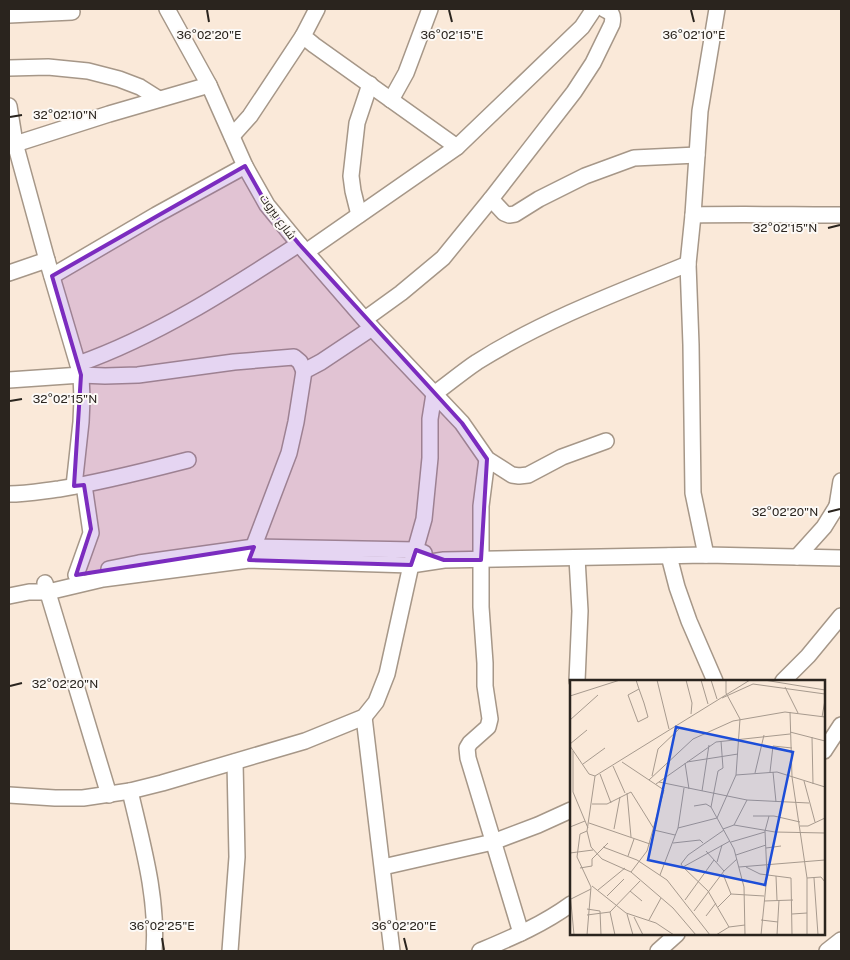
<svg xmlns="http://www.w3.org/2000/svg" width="850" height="960" viewBox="0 0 850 960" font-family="'Public Sans',Cairo,sans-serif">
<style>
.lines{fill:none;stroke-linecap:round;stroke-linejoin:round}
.minor-casing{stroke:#a69788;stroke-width:18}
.minor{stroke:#fff;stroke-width:15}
.marked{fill:#7b2cbf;fill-opacity:0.2;stroke:#7b2cbf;stroke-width:4;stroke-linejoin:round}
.ticks{fill:none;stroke:#2a241e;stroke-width:2}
.labels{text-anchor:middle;stroke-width:4;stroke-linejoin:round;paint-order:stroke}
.street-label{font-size:12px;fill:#2a241e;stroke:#fcf9f6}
.inset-road{fill:none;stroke:#a79a8e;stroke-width:1}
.view{fill:#1d4ed8;fill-opacity:0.15;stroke:#1d4ed8;stroke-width:2.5}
.inset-edge{fill:none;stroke:#2a241e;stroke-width:2.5}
.ticks-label{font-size:12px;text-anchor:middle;fill:#2a241e;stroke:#fcf9f6;stroke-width:4;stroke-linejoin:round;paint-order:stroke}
</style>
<rect width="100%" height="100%" fill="#fae9d9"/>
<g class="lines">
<defs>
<g id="minor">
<path d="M167,9L209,85L245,166L267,205L299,244L372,328L462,423L487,459L512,475L519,476L528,475L562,457L606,441"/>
<path d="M317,9L303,36L314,45L457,147"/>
<path d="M9,15L72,12"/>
<path d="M9,68L48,67L88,71L119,79L140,87L159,99"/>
<path d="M391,100L406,73L430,9"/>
<path d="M9,106L15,143L47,260L81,375L82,399L81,422L74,486"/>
<path d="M232,136L250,116L303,36"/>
<path d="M9,146L109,114L209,85"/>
<path d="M491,199L504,213L509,215L515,214L539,199L585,176L634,158L697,155"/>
<path d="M359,215L353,191L351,176L357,123L370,84"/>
<path d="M693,215C743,214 792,215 841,215"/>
<path d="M306,252L457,147L582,27L594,9"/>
<path d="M9,273L47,260"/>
<path d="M52,276L156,215L245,166"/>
<path d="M365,319L401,293L443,258L491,199L574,92L593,63L612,24C614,15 612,13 604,9"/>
<path d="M78,364C157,336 228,290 299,244"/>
<path d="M9,380L81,375L105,376L138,375L234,362L294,357L300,362L304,371"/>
<path d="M487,459L481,506V607L485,663V686L490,719L488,727L470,743L467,748L468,758L521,933"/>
<path d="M841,481L837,506L841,508"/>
<path d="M9,494C26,494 42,491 59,489C103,482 145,471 188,460"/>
<path d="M706,555L693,493L691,345L688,264L693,215L700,111L717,9"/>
<path d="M250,556L289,453L296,422L304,371L321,362L372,328"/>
<path d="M669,556L677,587L689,621L715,681"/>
<path d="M797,557L824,527L837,506"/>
<path d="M109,569L139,563L254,547L416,550L424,553"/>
<path d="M76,575L91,533L84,485"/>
<path d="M45,583L109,795"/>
<path d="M9,596L29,592H48L103,579L249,560L411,565L444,560L706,555L841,558"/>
<path d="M577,681L580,611L577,558"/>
<path d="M783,681L808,656L841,616"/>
<path d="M364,717L392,951"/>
<path d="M824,751L841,725"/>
<path d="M130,791C142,843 158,897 154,951"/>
<path d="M9,795L55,798H83L130,791L162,783L305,741L364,717L376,702L387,674L411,565L424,519L430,458V419L434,394C448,384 462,372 477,362C542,321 616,293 688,264"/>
<path d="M383,867L493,842L538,825L571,810"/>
<path d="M230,951L237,857L235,762"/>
<path d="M480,951C513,937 542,925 571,904"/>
<path d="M658,951L677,934"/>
<path d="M827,951L841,940"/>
</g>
</defs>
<!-- minor casing -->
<use href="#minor" class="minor-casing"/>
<!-- minor -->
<use href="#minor" class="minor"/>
</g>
<!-- marked area -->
<path class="marked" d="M245,166L267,205L299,244L462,423L487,459L481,560H444L416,550L411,565L249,560L254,547L76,575L91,529L84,485L74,486L81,375L52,276Z"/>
<!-- ticks -->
<path class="ticks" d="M207,10L209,22M449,10L452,22M691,10L694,22M10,117L22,115M828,228L840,225M10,401L22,399M828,512L840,509M10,686L22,683M162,938L164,950M404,938L407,950"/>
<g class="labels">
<!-- street labels -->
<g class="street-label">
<text transform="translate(278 217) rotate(54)" y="4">شارع بيروت</text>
</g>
</g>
<!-- overview -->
<g transform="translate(570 680)">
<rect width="255" height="255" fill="#fae9d9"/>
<path class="inset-road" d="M66,0L69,9L74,23L78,37L68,42L58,15L69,9M87,0L99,49M116,0L122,23L121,34M131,0L138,24M141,0L147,19M156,0V13L170,39L166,95M194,0L255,10M215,7L228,33M0,16L50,0M152,18L183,4L255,14M220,32L222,97L237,198V255M252,37L255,20M0,40L28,15M220,52L255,61M242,57L243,104M0,64L17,50M0,66L19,94L25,96M3,71V112L18,148M52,82L94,110L77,171L61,192M117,82L168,74M115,83L119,109M13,84L35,68M43,86L55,113M200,92L203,66L222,68M203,92L206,122M185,93L194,55M30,94L41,123M25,96L17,151L21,167L32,179L61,192L103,228L126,255M25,96L180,0M82,96L88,69L109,49M79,100L123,59L163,41L215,32L255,37M234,101L245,142M89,102L177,120L239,123M86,104L146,62L220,54M132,111L139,65M57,113L61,157M22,124H37L61,112L84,149M124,126L136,124L141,127L164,169L174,207L175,255M141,127L148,91L153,88L151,61M183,136H204L230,142M19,143L80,164M164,145L205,152L255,153M230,146H238L255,138M0,147L15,141M108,148L147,138L166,95L207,92L255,107M44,149L50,117M153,149L164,145L177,120M84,150L105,155M161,162L195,152M103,163L130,160L133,163M33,167L67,180L97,200L140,255M196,168L211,166M0,173L23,170M166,175L196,165M58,176L64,159M147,182L152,165M113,187L111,184L118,175L154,150M169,187L255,180M176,187L190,194L221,198L222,255M10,188L22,186V179L38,163M154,191L167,179M90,195L108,148L114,108M206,196L207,220M237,198L251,197L255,202M244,198L248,255M22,206L56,233L86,243L104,255M28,210L55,188M60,211L72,221M0,212L4,255M161,214L194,216M37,216L54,199M1,219L21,209M115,220L144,180M194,221L223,220M148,227L161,214L153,194M17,229L30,231L31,255M124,231L154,191L136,171M57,234L63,255M222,234L237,233M17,235L40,232M136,236L146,223M64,237L73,255M79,240L91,218M191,240L208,242M159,247L138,211L113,187L160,161M17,255L21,207L7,177L10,154L17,151M45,255L40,232L70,201M146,255L159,247L175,245M191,255L197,195L195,151L199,136M207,255L209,220"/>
<path class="view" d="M106,47L223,72L195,205L78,180Z"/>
<rect width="255" height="255" class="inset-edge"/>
</g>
<g class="ticks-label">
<text x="209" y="39">36°02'20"E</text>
<text x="452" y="39">36°02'15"E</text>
<text x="694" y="39">36°02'10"E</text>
<text x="65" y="119">32°02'10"N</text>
<text x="785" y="232">32°02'15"N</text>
<text x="65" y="403">32°02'15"N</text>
<text x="785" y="516">32°02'20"N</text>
<text x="65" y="688">32°02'20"N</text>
<text x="162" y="930">36°02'25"E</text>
<text x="404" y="930">36°02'20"E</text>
</g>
<!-- border -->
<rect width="850" height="960" fill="none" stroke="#2a241e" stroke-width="20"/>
</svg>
